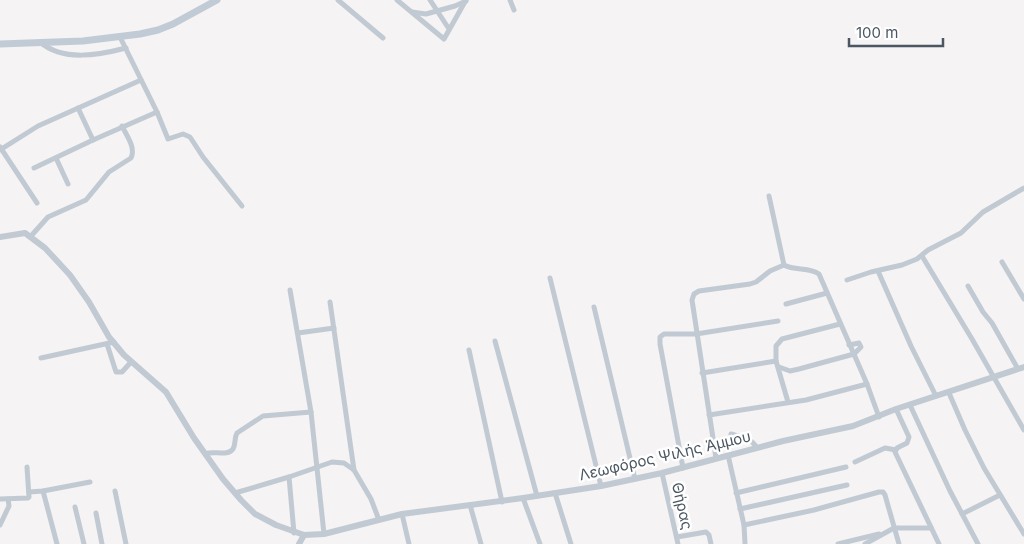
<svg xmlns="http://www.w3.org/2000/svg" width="1024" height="544" viewBox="0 0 1024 544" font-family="Inter,sans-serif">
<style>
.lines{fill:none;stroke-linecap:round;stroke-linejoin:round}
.minor{stroke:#c1cad2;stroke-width:5}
.tertiary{stroke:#c1cad2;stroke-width:6}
.secondary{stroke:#c1cbd6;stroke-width:7}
.labels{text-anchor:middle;stroke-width:5;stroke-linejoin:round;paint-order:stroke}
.street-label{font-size:15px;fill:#4a5661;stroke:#fff}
</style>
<rect width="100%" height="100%" fill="#f5f3f3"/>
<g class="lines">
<!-- minor -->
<g class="minor">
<path d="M338,0L383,38"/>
<path d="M397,0L444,39L466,0"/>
<path d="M430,0L449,29"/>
<path d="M510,0L514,10"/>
<path d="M412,12L426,14L455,6L466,1"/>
<path d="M120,37L157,112L168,139L183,134L190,137L203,157L242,206"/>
<path d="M40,42C63,62 99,55 126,48"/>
<path d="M78,108L93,140"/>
<path d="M0,147L37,203"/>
<path d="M0,150L38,126L141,80"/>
<path d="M56,158L68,184"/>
<path d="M34,168L93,140L157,112"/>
<path d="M769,196L784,265C795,271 809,267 819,274L867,384L879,417"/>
<path d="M31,236L48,217L86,200L109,172L131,158C136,148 127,136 122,126"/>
<path d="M922,256L972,339L1024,430"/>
<path d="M1002,262L1024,299"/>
<path d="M878,271L911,346L936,396"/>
<path d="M550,278L601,486"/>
<path d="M847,280L871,272L902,265L917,259L928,250L961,233L983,212L1024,188"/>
<path d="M968,286L983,312L992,323L1018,369"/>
<path d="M290,290L311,412L324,534"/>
<path d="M330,302L354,470L371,499L379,520"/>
<path d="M786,304L827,293"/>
<path d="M594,307L635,479"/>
<path d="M298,333L334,328"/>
<path d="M495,341L537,496"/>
<path d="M107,344L116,372H122L131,362"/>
<path d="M469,350L502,502"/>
<path d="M41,358L114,342"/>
<path d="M779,367L790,371L799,369L854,354L861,347L859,343L849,345"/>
<path d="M702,373L776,361"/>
<path d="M949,393L965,430L984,468L1024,534"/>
<path d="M788,402L776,361V346L782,339L840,324"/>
<path d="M910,405L950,491L978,544"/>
<path d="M896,409L909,437L907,443L897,448L895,452L939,544"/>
<path d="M709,415L806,400L867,384"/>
<path d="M731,434C743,437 751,438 757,448"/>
<path d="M205,454C214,450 227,457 233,449C236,444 234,438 237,433L263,416L311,412"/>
<path d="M728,455L744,525L745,544"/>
<path d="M716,458L692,300L694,294L699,291L750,284L756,282L770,271L784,265"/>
<path d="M855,462L885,448L896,450"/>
<path d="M683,468L660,344V337L664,334H696L778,321"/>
<path d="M662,473L678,544"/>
<path d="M289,477L294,533"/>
<path d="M43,491L57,544"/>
<path d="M115,491L126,544"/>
<path d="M29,492L43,491L90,482"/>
<path d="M235,493L289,477L332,462L344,463L354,470"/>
<path d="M555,493L571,544"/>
<path d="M736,493L846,467"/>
<path d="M523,498L540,544"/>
<path d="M0,499L28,498L29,497L27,467"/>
<path d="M470,505L481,544"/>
<path d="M75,507L84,544"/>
<path d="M740,509L847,485"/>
<path d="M96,513L102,544"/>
<path d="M402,514L409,544"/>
<path d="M962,514L1000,495"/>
<path d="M0,525L9,506L8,499"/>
<path d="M744,525L814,510L879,492H883L885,495L899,544"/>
<path d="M677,537L706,532L709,535L711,544"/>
<path d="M838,544L879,534"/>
<path d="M865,544L894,528H931"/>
</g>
<!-- tertiary -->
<g class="tertiary">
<path d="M0,237L25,233L45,248L70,275L89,302L109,337L124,355L166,392L194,438L223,479L241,500L255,514L276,525L304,535L324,534L402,514L523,498L601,486L662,473L783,441L853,426L896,409L1024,367"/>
<path d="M299,544L304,535"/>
</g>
<!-- secondary -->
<path class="secondary" d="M0,44L83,41L140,34L158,30L173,24L217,0"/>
</g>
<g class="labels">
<!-- street labels -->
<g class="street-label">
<text transform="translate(665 456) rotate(-13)" y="5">Λεωφόρος Ψιλής Άμμου</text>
<text transform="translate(682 506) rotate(77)" y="5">Θήρας</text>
</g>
</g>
<!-- scale -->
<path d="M849 38v8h94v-8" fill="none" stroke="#4a5661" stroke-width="2.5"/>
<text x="856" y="38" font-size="15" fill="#4a5661" stroke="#ffffff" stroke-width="4" paint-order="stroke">100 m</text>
</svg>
